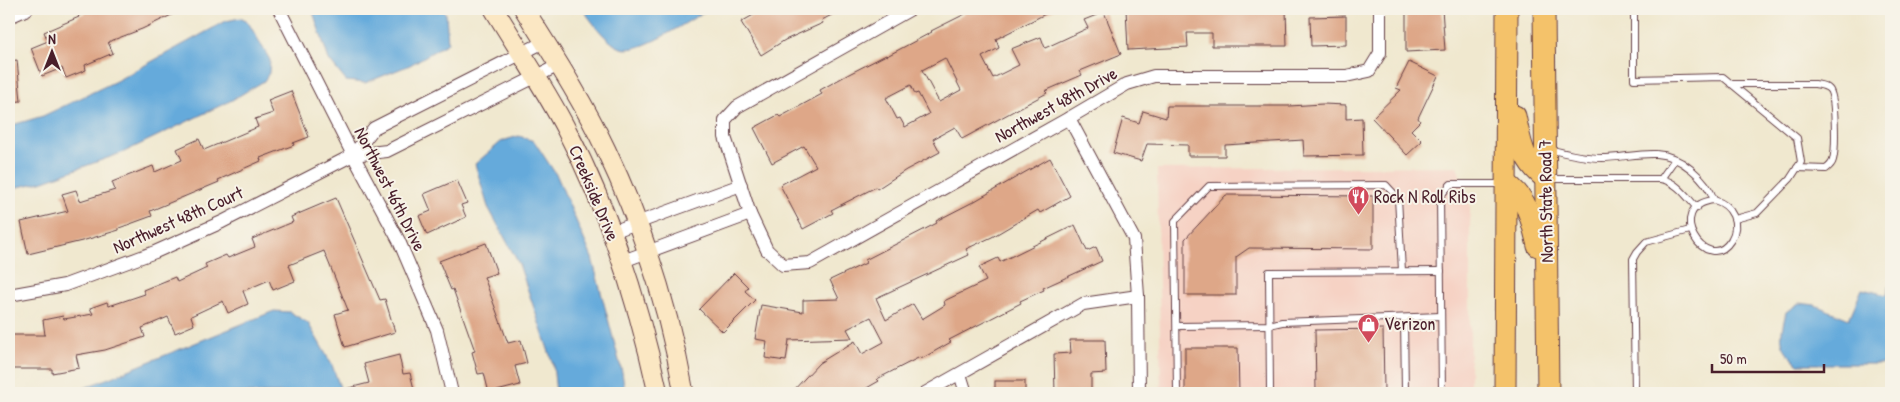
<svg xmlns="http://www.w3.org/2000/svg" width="1900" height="402" viewBox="0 0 1900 402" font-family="'Patrick Hand',sans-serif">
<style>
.built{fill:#f6d2c4}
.water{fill:#65aadb;stroke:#586483}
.building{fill:#dea788;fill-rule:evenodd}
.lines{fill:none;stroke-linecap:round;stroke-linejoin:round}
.lane-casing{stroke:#633d44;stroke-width:8}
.street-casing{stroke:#633d44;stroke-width:14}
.secondary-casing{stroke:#633d44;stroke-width:21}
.primary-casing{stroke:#633d44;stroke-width:23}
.lane{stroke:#fff;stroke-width:6}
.street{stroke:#fff;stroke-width:12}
.secondary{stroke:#fbe7c3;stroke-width:19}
.primary{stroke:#f4c26a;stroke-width:21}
.labels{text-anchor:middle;stroke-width:4;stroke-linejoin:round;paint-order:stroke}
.street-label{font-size:18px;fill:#4a1f2b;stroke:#f7f3e8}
.poi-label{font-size:18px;fill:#4a1f2b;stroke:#f7f3e8;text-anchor:start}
</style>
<rect width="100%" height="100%" fill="#f7f3e8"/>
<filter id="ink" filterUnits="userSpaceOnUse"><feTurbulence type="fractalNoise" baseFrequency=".02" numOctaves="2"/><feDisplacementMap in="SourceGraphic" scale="10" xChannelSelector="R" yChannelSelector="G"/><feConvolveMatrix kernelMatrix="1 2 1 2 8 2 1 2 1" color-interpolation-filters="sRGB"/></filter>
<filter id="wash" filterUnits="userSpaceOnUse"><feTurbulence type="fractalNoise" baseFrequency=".0096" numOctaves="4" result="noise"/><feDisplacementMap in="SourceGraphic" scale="20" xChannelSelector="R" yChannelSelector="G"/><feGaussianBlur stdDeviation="1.12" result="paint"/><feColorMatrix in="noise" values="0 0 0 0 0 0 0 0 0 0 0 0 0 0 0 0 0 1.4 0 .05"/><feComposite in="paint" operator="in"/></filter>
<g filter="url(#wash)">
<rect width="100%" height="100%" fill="#f0e8cf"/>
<!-- built -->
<path class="built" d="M1457,166L1470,207V393H1161L1157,169Z"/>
<!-- water -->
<g class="water">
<path d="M312,9H443L446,14L448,43L410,65L365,83L346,81L329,60Z"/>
<path d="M583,9H709C691,19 640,55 621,48C607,43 591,21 583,9Z"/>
<path d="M240,18L248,22L270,60L269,73L264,81L232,100L124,152L41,182L9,189V126L43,116L116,81L226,21Z"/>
<path d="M519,136L534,141L557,176L592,258L622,372L625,393H556L553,364L519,264L488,207L475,164L502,141Z"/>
<path d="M1891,278V364H1798C1777,344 1780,339 1786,312L1799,303L1815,305L1849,319L1862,289L1887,295Z"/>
<path d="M274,311L290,312L308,323L332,365L342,393H72Z"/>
</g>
<g id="blocks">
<!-- building -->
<g class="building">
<path d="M94,9H184L142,29L108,42L113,53L85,65L86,70L66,78L62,68L42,76L31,48L48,41L44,32L79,17L78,16Z"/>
<path d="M764,9H768L770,13L780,9H843L822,20L823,23L785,40L761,55L741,22Z"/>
<path d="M962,9H1055L996,39L999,48L982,57L993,78L1019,65L1011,49L1041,37L1045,48L1088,28L1084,20L1104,12L1121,54L1080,71L1082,75L1045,91L1047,93L962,139L955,127L933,139L940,152L906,170L877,189L876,187L831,210L833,213L803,229L780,185L816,166L804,146L772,163L754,128L778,115L780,117L822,94L820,90L849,74L886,55L887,56L932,32L931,31L965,14ZM945,58L961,90L939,102L922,70ZM911,85L915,94L918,93L929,114L905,127L900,118L897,119L886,98Z"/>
<path d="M1126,9H1137L1138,11L1172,9H1286L1287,46H1212V33H1187L1188,47L1128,50Z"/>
<path d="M1406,9H1442L1445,50L1406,52Z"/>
<path d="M1346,16V45L1311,46L1310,17Z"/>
<path d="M17,60L21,101L9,102V61Z"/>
<path d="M1409,62L1438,76L1418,118L1420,121L1411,130L1422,141L1407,155L1372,118L1401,90L1396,88Z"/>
<path d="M291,91L309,137L293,143L294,145L260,158L261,161L218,180L219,182L150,211L152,216L119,228V230L82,241L28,254L21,222L68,211L62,194L76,190L80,201L115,190L112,182L153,166L155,172L182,160L177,149L199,139L204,150L258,127L255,119L273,113L268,100Z"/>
<path d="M1323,104L1346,105V119L1362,118L1363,155L1304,156L1303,140L1225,145V156H1188V145L1147,144L1141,161L1113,153L1123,118L1139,123L1143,111L1166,118L1167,106H1289Z"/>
<path d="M1050,158L1070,196L1040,213L1038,210L992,237L966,249L969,255L876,298L886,320L913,304L922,319L945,305L944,301L986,281L979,267L998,258L1000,262L1075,225L1087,251L1096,247L1102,261L1054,283L1043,288L1044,290L1020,301L1021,303L949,340L951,342L921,359L920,357L877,379L879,381L858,393H791L819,363L855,341L862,354L884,342L871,317L847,329L852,338L789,340L786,361L765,358L767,341L755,339L761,305L803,312V300L839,299L830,280L866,263L865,260L937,223L936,221L973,202Z"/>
<path d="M457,180L467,203L461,205L466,217L427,235L419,216L431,211L424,194Z"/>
<path d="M1226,195L1373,196V249L1249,248L1236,257V295H1185V239Z"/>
<path d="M336,198L380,300L385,299L395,332L345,347L335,314L348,310L324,251L289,265L295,281L273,290L269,280L243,291L248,304L228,313L223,301L191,316L194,325L175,333L168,317L142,328L145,337L105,350L76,355L79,368L52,373V369H9V335H45L43,320L63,316L64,319L93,314L90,308L107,302L109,306L145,294L143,290L175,277L177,282L207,268L205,264L226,255L228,258L255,247L252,239L293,222L291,217Z"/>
<path d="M486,243L497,273L484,277L508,343L521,340L527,363L515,366L520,385L489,393L484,373L478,374L472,352L475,351L453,289L451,290L439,261Z"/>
<path d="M734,273L748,287L745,291L755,300L723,332L699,309Z"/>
<path d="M1383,329L1384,391L1316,392L1315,330Z"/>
<path d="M1070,340H1105L1106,373L1091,374V393H1055L1054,354L1071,353Z"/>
<path d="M1185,348H1238L1239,393H1185Z"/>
<path d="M399,355L403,374L410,373L415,393H346L345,389L369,383L364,364Z"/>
<rect x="995" y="381" width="30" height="12"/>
</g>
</g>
</g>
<g filter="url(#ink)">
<use href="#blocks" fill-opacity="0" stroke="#633d44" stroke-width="1"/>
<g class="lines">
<defs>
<g id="lane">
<path d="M1634,9V79L1723,77L1797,138L1801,162L1790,179L1757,213L1735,219"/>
<path d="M1731,84H1815C1820,85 1825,85 1829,89C1836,96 1836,149 1833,160C1832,164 1830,166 1826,169L1797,168"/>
<path d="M1549,149C1567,154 1584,158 1602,158C1620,158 1639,153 1656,154C1680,155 1707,179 1714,200"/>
<path d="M1550,179H1661C1677,182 1686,196 1697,208"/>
<path d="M1661,179L1675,159"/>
<path d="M1714,200C1732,205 1741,223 1731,240C1707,278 1662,206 1714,200Z"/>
<path d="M1404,318L1405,393"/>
<path d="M1177,326L1269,325L1282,322L1441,316"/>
<path d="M1177,393L1175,221L1209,186L1386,185L1398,198L1402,271"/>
<path d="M1270,393L1269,272L1441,271"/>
<path d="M1442,393L1440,196L1451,184H1503"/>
<path d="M1635,393L1633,259L1637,252L1646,242L1690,230"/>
</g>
<g id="street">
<path d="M279,9L353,155L399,241L437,330L452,393"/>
<path d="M911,9L737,107L725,120V137L750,214L767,250L783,265L810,263L1069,118L1127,84L1154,76H1346L1369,71L1380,53V9"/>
<path d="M9,17L27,9"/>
<path d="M1069,118L1134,239L1138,296L1139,393"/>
<path d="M353,155L374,128L544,42"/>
<path d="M612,232L741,185"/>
<path d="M623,261L750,214"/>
<path d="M9,295L65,285L155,252L222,222L353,155L387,151L559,65"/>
<path d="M960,374L966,393"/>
<path d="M925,393L1083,304L1138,296"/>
</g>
<g id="secondary">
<path d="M494,9C518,49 545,88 566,129C610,213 638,301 658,393"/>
<path d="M524,9C553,55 583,101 606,150C643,227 669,310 684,393"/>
</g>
<g id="primary">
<path d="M1544,9L1548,393"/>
<path d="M1515,116C1521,144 1522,160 1546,179"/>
<path d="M1507,184C1528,199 1532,221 1538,246"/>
<path d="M1505,393L1507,9"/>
</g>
</defs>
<!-- lane casing -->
<use href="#lane" class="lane-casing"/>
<!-- street casing -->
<use href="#street" class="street-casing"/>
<!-- secondary casing -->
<use href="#secondary" class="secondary-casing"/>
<!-- primary casing -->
<use href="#primary" class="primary-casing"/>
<!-- lane -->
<use href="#lane" class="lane"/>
<!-- street -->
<use href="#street" class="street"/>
<!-- secondary -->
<use href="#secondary" class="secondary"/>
<!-- primary -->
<use href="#primary" class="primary"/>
</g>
</g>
<!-- icons -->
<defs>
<symbol id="restaurant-pin" viewBox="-11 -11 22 30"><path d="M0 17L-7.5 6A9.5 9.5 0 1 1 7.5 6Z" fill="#d1495b" stroke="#f7f3e8"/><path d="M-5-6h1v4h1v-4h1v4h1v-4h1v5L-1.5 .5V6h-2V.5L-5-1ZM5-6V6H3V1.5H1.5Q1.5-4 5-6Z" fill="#fff"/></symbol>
<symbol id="shop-pin" viewBox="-11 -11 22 30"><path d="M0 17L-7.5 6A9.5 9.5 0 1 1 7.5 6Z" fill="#d1495b" stroke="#f7f3e8"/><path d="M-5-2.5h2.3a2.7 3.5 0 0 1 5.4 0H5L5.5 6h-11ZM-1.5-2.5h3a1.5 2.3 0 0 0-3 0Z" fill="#fff"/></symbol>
</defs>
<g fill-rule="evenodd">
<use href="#restaurant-pin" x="1346" y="184" width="25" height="34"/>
<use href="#shop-pin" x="1356" y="312" width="25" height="34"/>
</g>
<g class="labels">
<!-- street labels -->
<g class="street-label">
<text transform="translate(1056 105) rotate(-29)" y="6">Northwest 48th Drive</text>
<text transform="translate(390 189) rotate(63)" y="6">Northwest 46th Drive</text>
<text transform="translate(594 193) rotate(67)" y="6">Creekside Drive</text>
<text transform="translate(1546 201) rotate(-91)" y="6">North State Road 7</text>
<text transform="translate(178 220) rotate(-24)" y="6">Northwest 48th Court</text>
</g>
<!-- poi labels -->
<g class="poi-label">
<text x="1374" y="203">Rock N Roll Ribs</text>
<text x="1384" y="330">Verizon</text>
</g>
</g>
<!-- margin -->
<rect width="1900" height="402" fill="none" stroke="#f7f3e8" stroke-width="30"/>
<!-- north arrow -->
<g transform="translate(52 52)" stroke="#f7f3e8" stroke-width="4" paint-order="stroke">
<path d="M0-4L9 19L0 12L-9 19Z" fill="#4a1f2b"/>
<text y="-8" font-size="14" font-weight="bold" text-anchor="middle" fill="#4a1f2b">N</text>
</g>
<!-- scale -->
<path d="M1712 364v8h112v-8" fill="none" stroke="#4a1f2b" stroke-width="2.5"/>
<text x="1720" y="364" font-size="15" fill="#4a1f2b" stroke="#f7f3e8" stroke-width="4" paint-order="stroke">50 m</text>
</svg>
